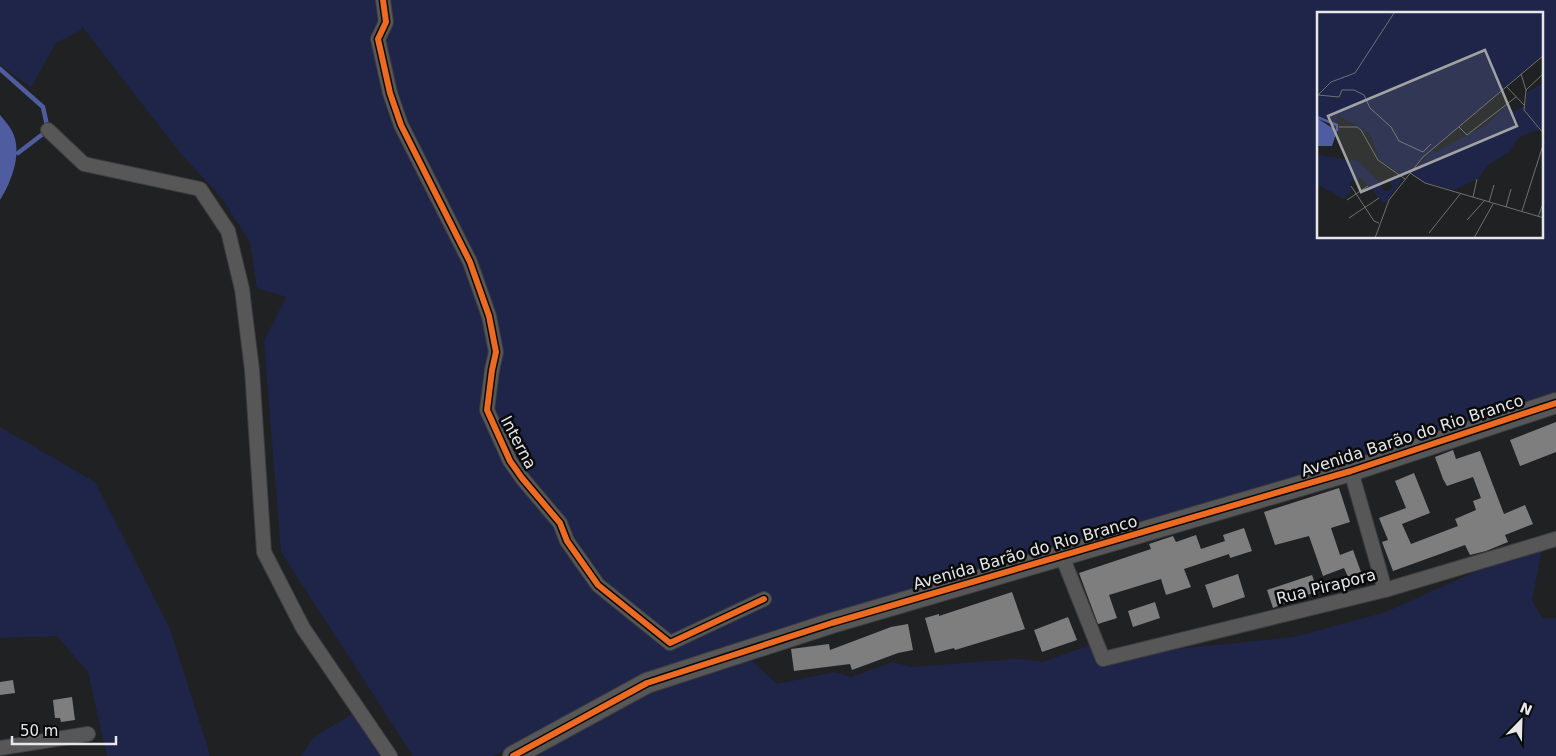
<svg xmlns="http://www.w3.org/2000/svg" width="1556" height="756" viewBox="0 0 1556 756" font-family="'DejaVu Sans',sans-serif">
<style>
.green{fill:#1f2549;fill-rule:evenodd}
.water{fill:#4f5ca0}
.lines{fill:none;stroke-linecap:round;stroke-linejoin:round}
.stream{stroke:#4f5ca0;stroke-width:4.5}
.building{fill:#7e7e7f}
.street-casing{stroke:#3e3e40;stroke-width:16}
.secondary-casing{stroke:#3e3e40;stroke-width:22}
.street{stroke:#575758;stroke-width:14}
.secondary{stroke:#575758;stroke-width:20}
.cycleway-casing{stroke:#090a0b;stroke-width:9}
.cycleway{stroke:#ed6a23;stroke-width:6}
.labels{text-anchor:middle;stroke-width:5;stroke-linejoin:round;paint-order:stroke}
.street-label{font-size:16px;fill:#e7e7ea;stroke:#090a0b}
.inset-river{fill:none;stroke:#4f5ca0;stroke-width:2.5}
.inset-road{fill:none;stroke:#707072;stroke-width:1}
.view{fill:#a1a2a4;fill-opacity:0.15;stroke:#a1a2a4;stroke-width:2.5}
.inset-edge{fill:none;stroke:#e7e7ea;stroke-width:2.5}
</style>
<rect width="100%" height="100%" fill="#202122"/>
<!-- green -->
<g class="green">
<path d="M0,0H1556V400L647,679L493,756H413L281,552L264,341L286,297L257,288L250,242L221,197L181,154L81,25V30L56,43L31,87L0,65ZM1318,14H1542V238H1318Z"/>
<path d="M0,427L95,482L170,629L209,752V756H107L88,672L57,636L0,638Z"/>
<path d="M1521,541L1543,544L1532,600L1542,618H1556V756H535C601,712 674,676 752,661L777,684L834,672L851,677L893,662L911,667L1019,659L1043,662L1092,644L1102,667L1156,651L1294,637L1386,612L1488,566Z"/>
<path d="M352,714L382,756H301L313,738Z"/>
</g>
<!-- water -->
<path class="water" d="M0,115C4,120 9,125 12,131C23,152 12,181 0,200Z"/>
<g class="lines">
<!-- stream -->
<path class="stream" d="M0,69L43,107L48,130L18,153"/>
</g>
<!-- building -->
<g class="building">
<path d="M1556,422V452L1520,466L1510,440Z"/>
<path d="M1453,450L1456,459L1480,451L1504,514L1525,505L1533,524L1505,535L1508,542L1486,551L1470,555L1465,545L1393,571L1382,542L1388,540L1379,518L1406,508L1395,481L1414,473L1430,513L1402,524L1411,544L1458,526L1455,519L1476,510L1473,501L1481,498L1473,477L1447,486L1443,479L1435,457Z"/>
<path d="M1339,488L1350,522L1331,528L1340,555L1353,550L1361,572L1348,577L1344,568L1323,576L1309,536L1275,545L1264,512Z"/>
<path d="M1244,528L1252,551L1230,558L1229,554L1184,569L1191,587L1166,595L1161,579L1109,595L1117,618L1098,624L1079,573L1151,549L1149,544L1173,536L1176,542L1196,535L1201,549L1225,541L1223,535Z"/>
<path d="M1238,574L1245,597L1213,608L1205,585Z"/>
<path d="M1312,575L1318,591L1273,608L1267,590Z"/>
<path d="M1012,592L1025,629L955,650L954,648L935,653L925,618L939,614V616Z"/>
<path d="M1155,602L1160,618L1133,627L1128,611Z"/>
<path d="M1068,617L1077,640L1042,652L1034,630Z"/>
<path d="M908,624L913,650L898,653L852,670L850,664L794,671L791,649L829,644L830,650L891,627Z"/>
<path d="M13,680L15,693L0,695V682Z"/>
<path d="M72,697L75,720L61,722L60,718H55L53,700Z"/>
</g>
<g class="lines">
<defs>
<g id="street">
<path d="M383,0L386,22L378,39L390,93L401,125L470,262L489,316L496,352L492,370L487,410L510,461L522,478L560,523L567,541L598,585L670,643L764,599"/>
<path d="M48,130L84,164L200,189L228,231L242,289L252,370L264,552L303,628L390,756"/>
<path d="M1351,471L1385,590"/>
<path d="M1062,556L1103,659L1385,590L1556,539"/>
<path d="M0,748L88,734"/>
</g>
<path id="secondary" d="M513,756L647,683L832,623L1351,471L1556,403"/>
</defs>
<!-- street casing -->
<use href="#street" class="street-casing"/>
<!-- secondary casing -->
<use href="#secondary" class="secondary-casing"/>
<!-- street -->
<use href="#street" class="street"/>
<!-- secondary -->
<use href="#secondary" class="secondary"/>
<defs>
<g id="cycleway">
<path d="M383,0L386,22L378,39L390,93L401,125L470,262L489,316L496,352L492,370L487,410L510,461L522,478L560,523L567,541L598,585L670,643L764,599"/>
<path d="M513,756L647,683L832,623L1351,471L1556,403"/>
</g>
</defs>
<!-- cycleway casing -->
<use href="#cycleway" class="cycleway-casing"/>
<!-- cycleway -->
<use href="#cycleway" class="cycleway"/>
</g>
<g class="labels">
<!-- street labels -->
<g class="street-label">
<text transform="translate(1412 435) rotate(-18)" y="6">Avenida Barão do Rio Branco</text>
<text transform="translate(519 442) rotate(62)" y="6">Interna</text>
<text transform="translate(1025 552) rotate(-16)" y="6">Avenida Barão do Rio Branco</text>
<text transform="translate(1326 586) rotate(-14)" y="6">Rua Pirapora</text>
</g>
</g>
<!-- overview -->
<g transform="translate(1317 12)">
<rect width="226" height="226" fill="#202122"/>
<path d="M0,1H226V43L122,131L88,165L63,148L53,122L42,115L21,104L18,112L0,104ZM226,71V116L201,126L192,140L171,153L162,166L137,178L106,170L95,161L115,139L119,140L169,113L190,93L193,101L208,94L210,80ZM0,143L41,149L64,171L67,179H72L76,174L73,171L77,161L85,168L70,190L66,191L44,166L33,171L34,179L27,187L0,172Z" fill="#1f2549"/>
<path d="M0,106L20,119L15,134H0Z" fill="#4f5ca0"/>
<path class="inset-river" d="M0,105L20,113V119"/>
<path class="inset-road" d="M77,1L38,61L14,70L1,83L22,85L25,78H37L47,83L53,96L74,115L82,129L106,140L114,132M204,62L209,78L207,98L227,122M189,74L207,93M209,78L227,61M22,115H40L44,118L61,148L88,167M142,115L150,123L199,85M93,161L108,171L227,206M34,174L57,209L62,211M156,185L160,167M30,188L51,174M172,190L177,173M189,195L194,177M205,199L227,130M221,205L227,189M32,206L62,186M150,208L168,188M112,221L144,181M58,226L72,188L106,145L227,43M157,226L176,192"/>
<path class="view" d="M168,38L200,114L44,180L11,104Z"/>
<rect width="226" height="226" class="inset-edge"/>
</g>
<!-- north arrow -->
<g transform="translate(1521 721) rotate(23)" stroke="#090a0b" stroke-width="4" paint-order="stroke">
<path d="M0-4L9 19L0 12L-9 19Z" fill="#e7e7ea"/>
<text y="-8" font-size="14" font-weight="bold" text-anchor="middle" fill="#e7e7ea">N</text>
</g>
<!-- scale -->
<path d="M12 736v8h104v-8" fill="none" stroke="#e7e7ea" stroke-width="2.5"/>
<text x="20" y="736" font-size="15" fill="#e7e7ea" stroke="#090a0b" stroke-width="4" paint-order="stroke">50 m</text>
</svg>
